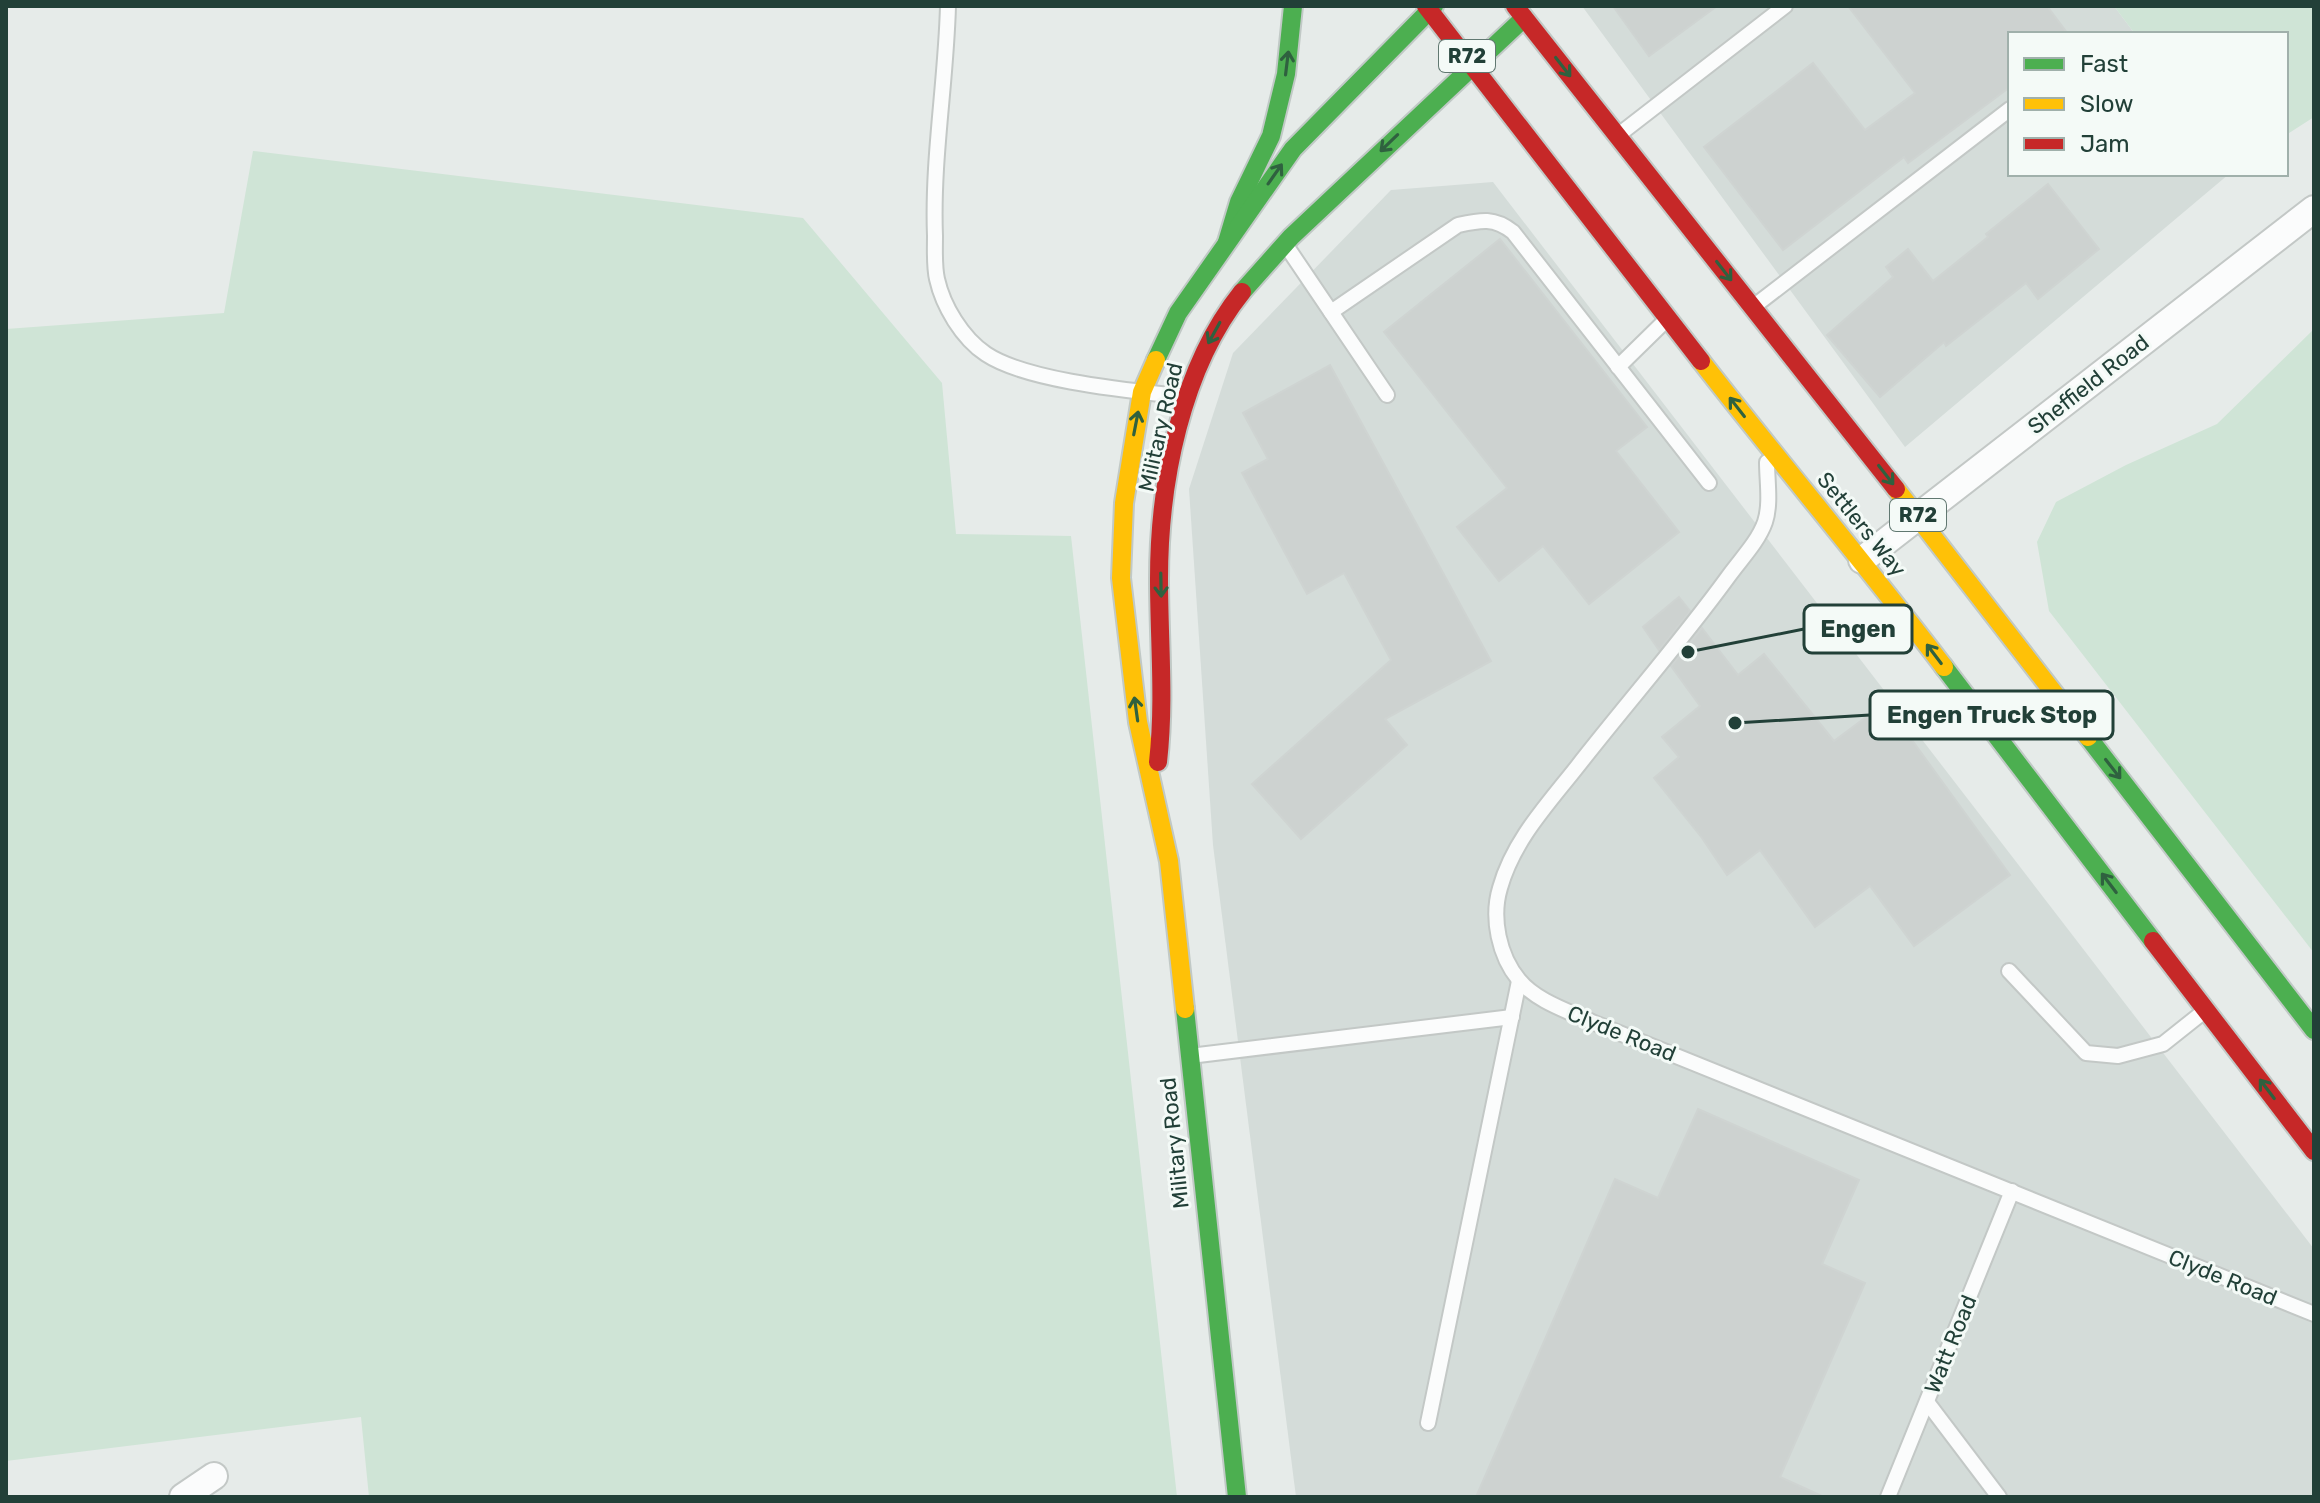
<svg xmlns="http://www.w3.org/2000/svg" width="2320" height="1503" viewBox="0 0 2320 1503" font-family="Rubik,sans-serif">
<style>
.built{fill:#d4dcd9}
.green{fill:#cfe4d6}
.building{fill:#cdd2d0;stroke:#cfd4d2;stroke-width:2}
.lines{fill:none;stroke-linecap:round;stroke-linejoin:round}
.lane-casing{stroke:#c3c8c6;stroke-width:18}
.street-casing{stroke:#c3c8c6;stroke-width:30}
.fast-casing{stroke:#c1c9c6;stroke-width:22}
.slow-casing{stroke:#c1c9c6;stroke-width:22}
.jam-casing{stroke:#c1c9c6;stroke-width:22}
.lane{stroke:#fbfcfc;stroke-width:14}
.street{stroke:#fbfcfc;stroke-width:26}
.fast{stroke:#4caf50;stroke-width:18}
.slow{stroke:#ffc107;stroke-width:18}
.jam{stroke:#c62828;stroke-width:18}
.oneway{stroke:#2f613f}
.labels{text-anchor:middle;stroke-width:6;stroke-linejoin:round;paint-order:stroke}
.shield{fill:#f4faf7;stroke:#617871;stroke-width:2}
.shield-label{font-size:20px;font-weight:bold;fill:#224038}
.street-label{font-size:22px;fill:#224038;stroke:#f4faf7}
.leader{fill:none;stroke:#224038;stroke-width:3}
.callout-dot{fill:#224038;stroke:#f4faf7;stroke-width:3}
.callout{fill:#f4faf7;stroke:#224038;stroke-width:3}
.callout-label{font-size:24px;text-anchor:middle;font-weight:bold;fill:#224038}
</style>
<rect width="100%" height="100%" fill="#e6ebe9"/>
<!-- built -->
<g class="built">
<path d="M1582,6H2114L2135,34H2010V174H2229L1905,447Z"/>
<path d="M1493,182L2314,1249V1497H1296L1213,845L1189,489L1233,353L1391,190Z"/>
</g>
<!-- green -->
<g class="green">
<path d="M2114,6H2314V117L2286,135V34H2135Z"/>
<path d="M253,151L803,218L942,383L956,534L1071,536L1177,1497H369L361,1417L6,1461V329L224,313Z"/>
<path d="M2314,329V953L2049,611L2037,542L2056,502L2126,465L2217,424Z"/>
</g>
<!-- building -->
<g class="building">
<path d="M1613,6H1717L1649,56Z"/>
<path d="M1848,6H2047L2068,34H2010V87L1908,163L1904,157L1783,250L1704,147L1813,63L1865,130L1915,93Z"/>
<path d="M2048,184L2099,249L2038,299L2026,283L1946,346L1944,342L1880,397L1827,335L1893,277L1886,267L1908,249L1933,281L1988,237L1986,234Z"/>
<path d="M1500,239L1647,427L1616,451L1679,532L1589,604L1543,546L1499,581L1457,527L1507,488L1384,332Z"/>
<path d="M1330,365L1491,661L1385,719L1407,745L1301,839L1252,784L1391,660L1344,573L1307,594L1242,473L1268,459L1243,413Z"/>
<path d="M1679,597L1690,611L1659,650L1643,627Z"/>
<path d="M1702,628L1738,675L1764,654L1834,741L1885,703L2010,875L1914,946L1870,886L1815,927L1760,850L1727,875L1702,838L1654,778L1679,757L1662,737L1700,706L1671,666Z"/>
<path d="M1698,1109L1859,1180L1822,1264L1865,1283L1780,1477L1824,1497H1476L1615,1179L1658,1198Z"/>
</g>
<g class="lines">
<defs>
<g id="lane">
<path d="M948,6C946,83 932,159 935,236C935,250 934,266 937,279C943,306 962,338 986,354C1028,382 1135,391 1187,397"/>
<path d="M1621,133L1785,6"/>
<path d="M1285,244L1387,395"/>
<path d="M1757,304L2010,109"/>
<path d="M1331,312L1458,225C1481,220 1494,217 1513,232L1709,483"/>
<path d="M1618,367L1665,321"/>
<path d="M1767,462C1767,481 1771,504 1765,522C1758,542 1740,560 1728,577C1680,643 1627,703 1577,767C1547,805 1513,841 1500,888C1491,918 1499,956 1519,980C1536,1001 1568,1011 1592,1022L2314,1314"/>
<path d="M2009,971L2086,1053L2118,1056L2163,1044L2202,1013"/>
<path d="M1190,1056L1512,1017"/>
<path d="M1927,1402L1999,1497"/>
<path d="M1428,1423L1519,981"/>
<path d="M1888,1497L2012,1191"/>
</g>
<g id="street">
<path d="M1862,560L2314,209"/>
<path d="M183,1497L214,1476"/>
</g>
<g id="fast">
<path d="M1227,242L1239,202L1271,136L1286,74L1293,6"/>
<path d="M1242,292L1291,237L1524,18"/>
<path d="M1156,360L1178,313L1293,149L1434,6"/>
<path d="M1944,667L2153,941"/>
<path d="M2088,737L2314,1030"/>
<path d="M1185,1009L1237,1497"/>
</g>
<g id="slow">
<path d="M1156,360L1142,392L1124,503L1121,578L1138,722L1169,861L1185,1009"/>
<path d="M1701,361C1781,464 1865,563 1944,667"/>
<path d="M1896,489L2088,737"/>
</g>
<g id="jam">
<path d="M1426,6L1701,361"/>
<path d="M1515,6L1896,489"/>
<path d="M1158,762C1165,701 1159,641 1159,579C1159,483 1181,368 1242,292"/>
<path d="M2153,941L2314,1151"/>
</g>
</defs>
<!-- lane casing -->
<use href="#lane" class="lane-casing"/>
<!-- street casing -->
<use href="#street" class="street-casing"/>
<!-- fast casing -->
<use href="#fast" class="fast-casing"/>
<!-- slow casing -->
<use href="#slow" class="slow-casing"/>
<!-- jam casing -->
<use href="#jam" class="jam-casing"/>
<!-- lane -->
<use href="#lane" class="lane"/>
<!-- street -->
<use href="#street" class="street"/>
<!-- fast -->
<use href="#fast" class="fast"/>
<!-- slow -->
<use href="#slow" class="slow"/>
<!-- jam -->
<use href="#jam" class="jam"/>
</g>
<!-- one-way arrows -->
<defs><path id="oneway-shaft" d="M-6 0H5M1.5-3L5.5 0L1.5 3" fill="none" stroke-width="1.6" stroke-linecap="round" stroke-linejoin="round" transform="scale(2)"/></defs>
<g class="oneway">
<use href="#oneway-shaft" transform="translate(1287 63) rotate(-83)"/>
<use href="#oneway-shaft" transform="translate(1563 67) rotate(52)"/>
<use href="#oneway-shaft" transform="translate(1389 143) rotate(136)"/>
<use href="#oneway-shaft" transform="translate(1275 174) rotate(-55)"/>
<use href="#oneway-shaft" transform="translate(1724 271) rotate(52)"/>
<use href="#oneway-shaft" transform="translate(1214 333) rotate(119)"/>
<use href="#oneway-shaft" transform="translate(1737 407) rotate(-128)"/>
<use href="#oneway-shaft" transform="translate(1136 423) rotate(-79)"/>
<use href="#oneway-shaft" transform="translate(1886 475) rotate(52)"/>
<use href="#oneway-shaft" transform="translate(1161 585) rotate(89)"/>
<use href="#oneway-shaft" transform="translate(1934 654) rotate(-127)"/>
<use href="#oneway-shaft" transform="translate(1136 709) rotate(-98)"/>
<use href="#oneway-shaft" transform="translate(2113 769) rotate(52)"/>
<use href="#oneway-shaft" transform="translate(2109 883) rotate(-127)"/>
<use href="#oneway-shaft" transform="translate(2267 1089) rotate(-127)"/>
</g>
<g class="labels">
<!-- shield labels -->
<g class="shield">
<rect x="1439" y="40" width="56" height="32" rx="6"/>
<rect x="1890" y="499" width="56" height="32" rx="6"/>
</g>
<g class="shield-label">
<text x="1467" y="63">R72</text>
<text x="1918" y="522">R72</text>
</g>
<!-- street labels -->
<g class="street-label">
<text transform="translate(2088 384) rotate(-38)" y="8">Sheffield Road</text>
<text transform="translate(1160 427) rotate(-77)" y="8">Military Road</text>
<text transform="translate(1862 524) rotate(51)" y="8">Settlers Way</text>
<text transform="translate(1622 1033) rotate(22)" y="8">Clyde Road</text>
<text transform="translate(1174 1143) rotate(-96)" y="8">Military Road</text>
<text transform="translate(2223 1277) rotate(22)" y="8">Clyde Road</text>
<text transform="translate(1950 1344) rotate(-68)" y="8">Watt Road</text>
</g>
</g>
<!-- callouts -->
<path class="leader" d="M1688 652L1804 629M1735 723L1870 715"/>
<g class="callout-dot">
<circle cx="1688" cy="652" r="8"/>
<circle cx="1735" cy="723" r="8"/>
</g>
<g class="callout">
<rect x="1804" y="605" width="108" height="48" rx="8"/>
<rect x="1870" y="691" width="243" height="48" rx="8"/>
</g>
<g class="callout-label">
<text x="1858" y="637">Engen</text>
<text x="1992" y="723">Engen Truck Stop</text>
</g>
<!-- border -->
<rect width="2320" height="1503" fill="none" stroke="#224038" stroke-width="16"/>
<!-- legend -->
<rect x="2008" y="32" width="280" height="144" fill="#f4faf7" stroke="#a0b0ab" stroke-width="2"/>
<rect x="2024" y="58" width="40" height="12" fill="#4caf50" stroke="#a0b0ab" stroke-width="2"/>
<text x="2080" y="72" font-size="24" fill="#224038">Fast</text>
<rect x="2024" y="98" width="40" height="12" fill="#ffc107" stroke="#a0b0ab" stroke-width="2"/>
<text x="2080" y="112" font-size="24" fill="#224038">Slow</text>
<rect x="2024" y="138" width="40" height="12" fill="#c62828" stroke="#a0b0ab" stroke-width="2"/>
<text x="2080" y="152" font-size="24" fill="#224038">Jam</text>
</svg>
